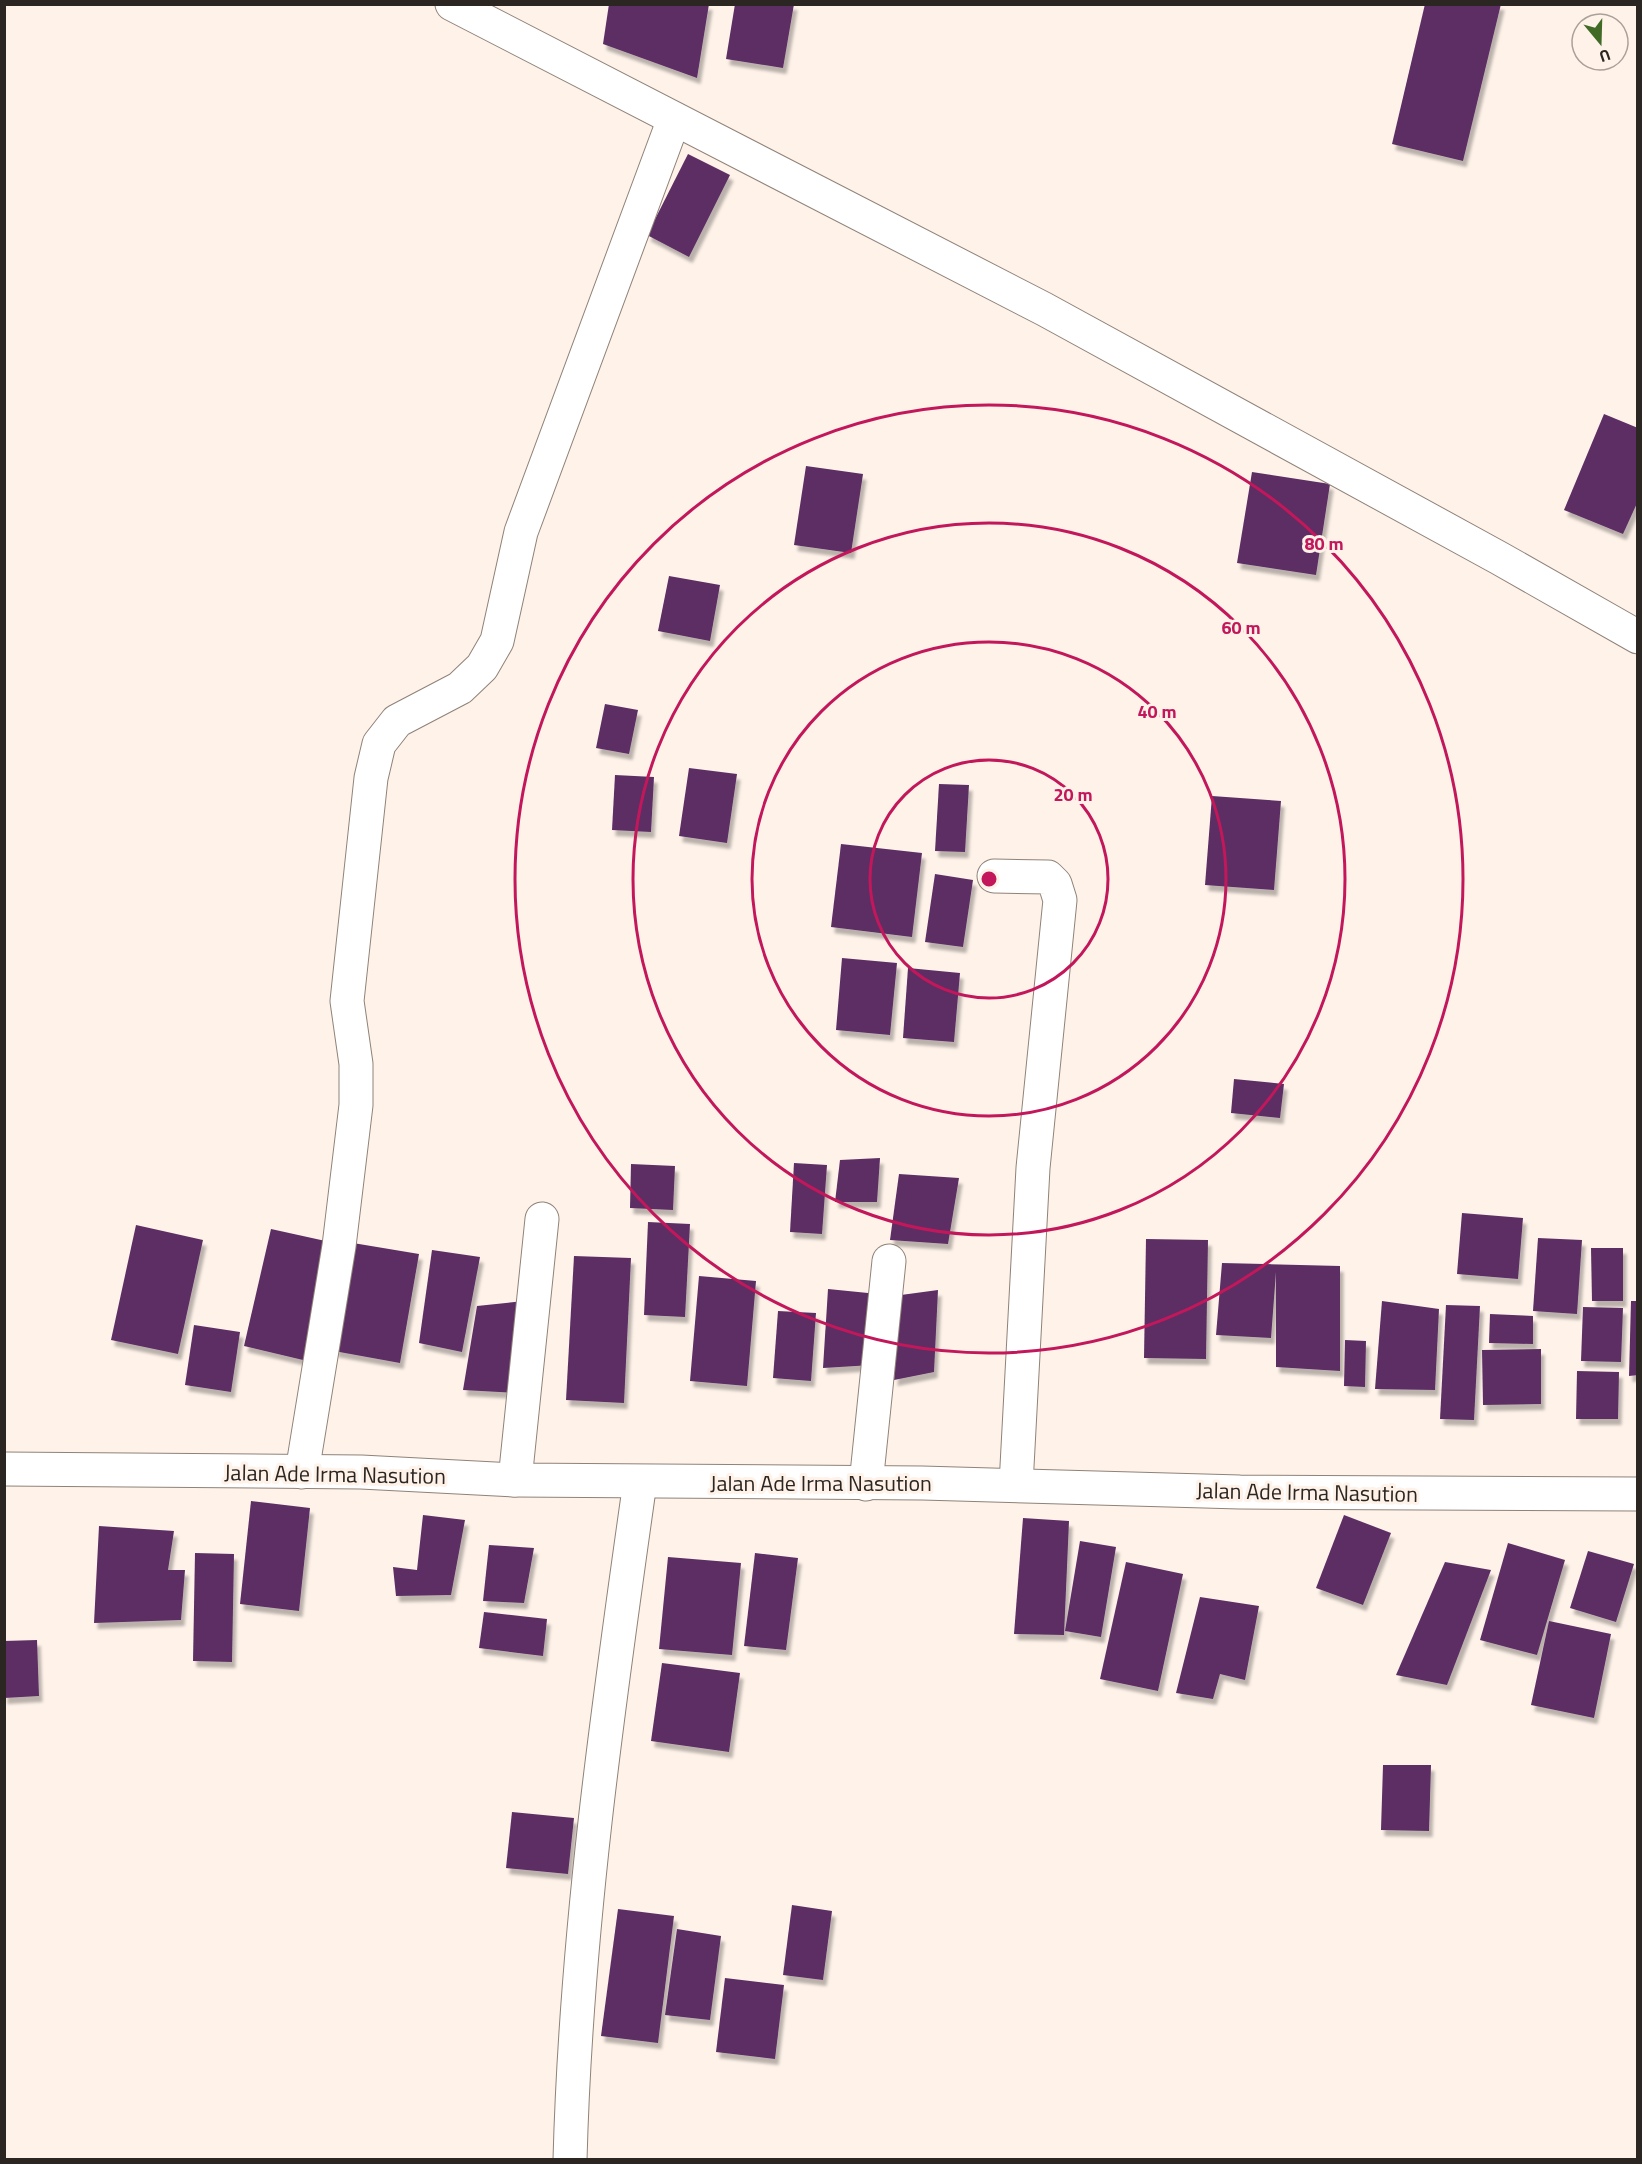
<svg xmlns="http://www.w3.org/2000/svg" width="1642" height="2164" viewBox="0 0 1642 2164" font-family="'Titillium Web',sans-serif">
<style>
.building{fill:#5b2f64;filter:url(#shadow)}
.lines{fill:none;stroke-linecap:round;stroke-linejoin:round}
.minor-casing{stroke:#8f8278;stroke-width:35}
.minor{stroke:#fff;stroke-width:33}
.ring{fill:none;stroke:#c2185b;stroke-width:3}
.labels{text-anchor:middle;stroke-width:6;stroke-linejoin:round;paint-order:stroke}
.street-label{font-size:22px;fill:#2b2622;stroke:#fef2e9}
.centre{fill:#c2185b;stroke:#fef2e9;stroke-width:3}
.ring-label{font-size:18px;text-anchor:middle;font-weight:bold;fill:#c2185b;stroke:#fef2e9;stroke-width:6;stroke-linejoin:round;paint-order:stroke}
</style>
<defs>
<filter id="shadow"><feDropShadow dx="3.5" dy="6" stdDeviation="1.5" flood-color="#0004"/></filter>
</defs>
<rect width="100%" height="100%" fill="#fef2e9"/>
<!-- building -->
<g class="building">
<path d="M609,4H709L697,78L603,44Z"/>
<path d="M735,4H794L783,68L726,59Z"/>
<path d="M1425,4H1501L1463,161L1392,144Z"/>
<path d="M688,154L730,175L689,257L647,235Z"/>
<path d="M1604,414L1638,428V501L1623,534L1564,510Z"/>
<path d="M806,466L863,474L851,553L794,545Z"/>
<path d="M1252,472L1330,484L1316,575L1237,563Z"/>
<path d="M669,576L720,585L710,641L658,631Z"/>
<path d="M605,704L638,710L629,754L596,748Z"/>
<path d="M689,768L737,774L727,843L679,836Z"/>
<path d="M615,775L654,777L651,832L612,830Z"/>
<path d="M939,784L969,785L965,852L935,851Z"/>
<path d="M1212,796L1281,801L1274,890L1205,885Z"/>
<path d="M841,844L922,853L912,937L831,927Z"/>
<path d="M935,874L973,880L963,947L925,942Z"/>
<path d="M842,958L897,963L890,1035L836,1030Z"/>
<path d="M908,968L960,973L954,1042L903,1038Z"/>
<path d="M1234,1079L1284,1084L1280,1118L1231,1113Z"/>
<path d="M880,1158L877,1202H835L840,1160Z"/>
<path d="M794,1163L827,1165L822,1234L790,1232Z"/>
<path d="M631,1164L675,1166L673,1210L630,1208Z"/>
<path d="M899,1174L959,1178L948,1244L890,1240Z"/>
<path d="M1462,1213L1523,1218L1518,1279L1457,1274Z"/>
<path d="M648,1222L690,1224L685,1317L644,1315Z"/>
<path d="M136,1225L203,1240L178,1354L111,1340Z"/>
<path d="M271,1229L330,1242L303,1360L244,1346Z"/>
<path d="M1538,1238L1582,1240L1577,1314L1533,1311Z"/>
<path d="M1146,1239L1208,1240L1206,1359L1144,1358Z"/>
<path d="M353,1243L419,1254L400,1363L334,1351Z"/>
<path d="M1591,1248H1623V1301H1592Z"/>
<path d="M432,1250L480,1257L462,1352L419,1343Z"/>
<path d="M574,1256L631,1258L624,1403L566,1400Z"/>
<path d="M1222,1263L1340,1266V1371L1276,1367V1272L1271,1338L1216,1335Z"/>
<path d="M699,1276L756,1281L747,1386L690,1381Z"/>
<path d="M828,1289L878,1294L872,1365L823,1368Z"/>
<path d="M938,1290L934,1372L894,1380L901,1295Z"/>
<path d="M524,1301L520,1393L463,1390L477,1306Z"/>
<path d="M1382,1301L1439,1309L1435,1390L1375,1389Z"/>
<path d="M1631,1301H1638V1375L1629,1376Z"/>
<path d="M1446,1305L1480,1306L1474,1420L1440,1419Z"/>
<path d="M1583,1307L1623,1308L1621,1362L1581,1361Z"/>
<path d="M778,1311L816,1313L811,1381L773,1378Z"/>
<path d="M1490,1314L1533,1316V1344L1489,1343Z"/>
<path d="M194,1325L240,1332L231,1392L185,1385Z"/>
<path d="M1345,1340L1366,1341L1365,1387L1344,1386Z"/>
<path d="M1541,1349V1404L1483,1405L1482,1350Z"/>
<path d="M1577,1371L1619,1372L1618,1419H1576Z"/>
<path d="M251,1501L310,1508L299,1611L240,1604Z"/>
<path d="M423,1515L465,1520L451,1595L396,1596L393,1567L417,1570Z"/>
<path d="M1344,1515L1391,1533L1363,1605L1316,1588Z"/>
<path d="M1023,1518L1069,1521L1064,1635L1014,1634Z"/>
<path d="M99,1526L174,1531L168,1570H185L181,1620L94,1623Z"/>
<path d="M1080,1541L1116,1547L1101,1637L1065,1631Z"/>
<path d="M1508,1543L1565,1560L1537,1655L1480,1640Z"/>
<path d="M489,1545L534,1548L524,1603L483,1601Z"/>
<path d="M1588,1551L1634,1564L1616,1622L1570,1608Z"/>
<path d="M195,1553L234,1554L232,1662L193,1661Z"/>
<path d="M755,1553L798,1558L786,1650L744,1646Z"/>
<path d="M668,1557L741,1563L732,1655L659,1649Z"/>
<path d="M1126,1562L1183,1574L1158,1691L1100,1679Z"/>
<path d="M1445,1562L1491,1570L1447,1685L1396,1675Z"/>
<path d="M1200,1597L1259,1606L1245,1680L1220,1674L1213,1699L1176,1693Z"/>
<path d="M484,1612L547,1619L543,1656L479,1648Z"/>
<path d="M1549,1621L1611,1634L1594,1718L1531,1705Z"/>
<path d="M37,1640L39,1696L4,1698V1641Z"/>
<path d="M662,1663L740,1673L729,1752L651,1741Z"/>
<path d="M1383,1765H1431L1429,1831L1381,1830Z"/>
<path d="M512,1812L574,1818L568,1874L506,1868Z"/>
<path d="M792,1905L832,1911L823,1980L783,1975Z"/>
<path d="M618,1909L674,1916L658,2043L601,2036Z"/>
<path d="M677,1929L721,1936L710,2020L665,2015Z"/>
<path d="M725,1978L784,1985L775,2059L716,2052Z"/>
</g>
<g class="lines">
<defs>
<g id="minor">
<path d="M452,4L1044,309L1499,558L1638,637"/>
<path d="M994,876L1048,877L1055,884L1060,900L1033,1168L1016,1485"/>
<path d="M4,1469L361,1472L515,1480L922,1483L1240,1492L1638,1494"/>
<path d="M302,1472L339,1246L356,1105V1064L347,1001L371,778L379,744L397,721L460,688L482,667L497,641L521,532L674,119"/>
<path d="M515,1480L542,1219"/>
<path d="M866,1484L889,1261"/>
<path d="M570,2160C576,1932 608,1707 640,1482"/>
</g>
</defs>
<!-- minor casing -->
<use href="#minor" class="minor-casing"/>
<!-- minor -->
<use href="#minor" class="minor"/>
</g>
<!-- distance rings -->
<g class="ring">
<circle cx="989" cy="879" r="119"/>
<circle cx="989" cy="879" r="237"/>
<circle cx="989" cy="879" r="356"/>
<circle cx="989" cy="879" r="474"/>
</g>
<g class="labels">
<!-- street labels -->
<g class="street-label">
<text transform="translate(335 1474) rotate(1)" y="8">Jalan Ade Irma Nasution</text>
<text x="821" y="1491">Jalan Ade Irma Nasution</text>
<text transform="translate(1307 1492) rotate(1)" y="8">Jalan Ade Irma Nasution</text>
</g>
</g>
<circle cx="989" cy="879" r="9" class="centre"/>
<g class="ring-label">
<text x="1324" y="550">80 m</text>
<text x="1241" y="634">60 m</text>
<text x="1157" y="718">40 m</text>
<text x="1073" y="801">20 m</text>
</g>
<!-- border -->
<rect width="1642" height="2164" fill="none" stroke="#2b2622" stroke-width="12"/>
<!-- north arrow -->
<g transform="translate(1600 42) rotate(161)"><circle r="28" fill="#fef2e9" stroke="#aaa099" stroke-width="1.5"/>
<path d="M0-4.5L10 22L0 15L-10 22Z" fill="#416a27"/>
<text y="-9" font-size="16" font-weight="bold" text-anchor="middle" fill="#2b2622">U</text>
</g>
</svg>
